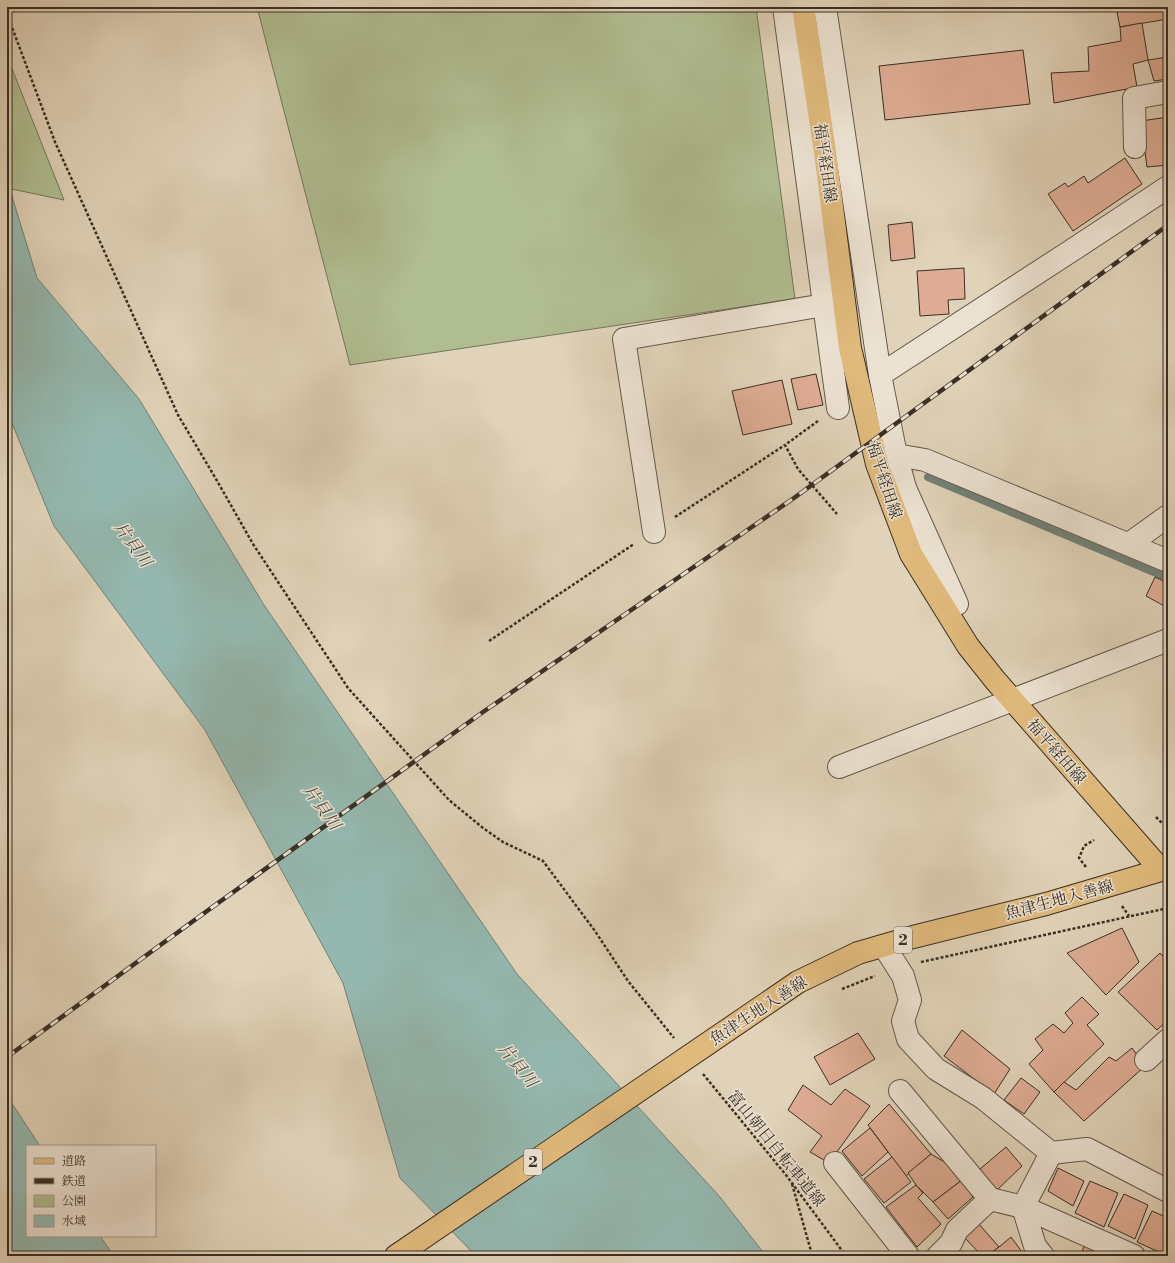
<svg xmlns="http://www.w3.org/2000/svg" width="1175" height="1263" viewBox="0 0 1175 1263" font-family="'Libre Bodoni','Noto Serif JP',serif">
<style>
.green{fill:#b0bd91;stroke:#75765b}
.water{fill:#94b8af;stroke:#708178}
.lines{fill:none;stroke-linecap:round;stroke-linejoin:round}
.stream{stroke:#708178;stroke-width:8}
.building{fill:#dfad95;stroke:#3a2f25}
.minor-casing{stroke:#64584a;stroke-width:24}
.major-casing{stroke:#3a2f25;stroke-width:24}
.path{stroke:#3a2f25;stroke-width:2.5;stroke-dasharray:3 2;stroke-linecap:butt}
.minor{stroke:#ece2d2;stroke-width:22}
.major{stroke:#e0ba7c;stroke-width:22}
.rail-casing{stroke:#3a2f25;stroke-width:4.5}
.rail{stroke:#ece2d2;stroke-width:3;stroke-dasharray:9;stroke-linecap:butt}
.labels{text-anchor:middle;stroke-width:3;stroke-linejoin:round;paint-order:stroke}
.shield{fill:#ece2d2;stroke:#6f6559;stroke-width:1}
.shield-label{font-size:15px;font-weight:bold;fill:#3a2f25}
.street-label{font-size:16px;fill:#3a2f25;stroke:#ece2d2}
.water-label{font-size:17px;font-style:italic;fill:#4c4a41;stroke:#ece2d2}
</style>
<rect width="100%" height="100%" fill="#e1d3b9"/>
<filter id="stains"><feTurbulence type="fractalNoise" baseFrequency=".005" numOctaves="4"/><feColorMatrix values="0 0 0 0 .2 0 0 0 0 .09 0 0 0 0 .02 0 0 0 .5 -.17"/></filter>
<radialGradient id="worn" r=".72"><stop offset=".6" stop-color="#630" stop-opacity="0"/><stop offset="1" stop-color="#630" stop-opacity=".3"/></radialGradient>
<!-- green -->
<g class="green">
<path d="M257,7H756L795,299L350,365Z"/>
<path d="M7,56L64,200L7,188Z"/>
</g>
<!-- water -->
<g class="water">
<path d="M7,180L37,278L139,399L264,605L517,974L720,1197L766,1256H476L400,1178L343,983L205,730L54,526L7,411Z"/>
<path d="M7,1096L40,1146H27V1236H100L114,1256H7Z"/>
</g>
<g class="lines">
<!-- stream -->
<path class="stream" d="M928,477L1168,578"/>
</g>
<!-- building -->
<g class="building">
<path d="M1116,7H1168V19L1120,27Z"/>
<path d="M1142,23L1148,60L1133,64L1137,87L1054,103L1051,73L1089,71L1088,47L1121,41L1120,27Z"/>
<path d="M1023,50L1030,104L885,120L879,66Z"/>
<path d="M1168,57V79L1154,81L1148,60Z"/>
<path d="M1168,117V165L1147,167L1141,121Z"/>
<path d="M1125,158L1142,184L1073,231L1048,194L1065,183L1068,187L1084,176L1088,183Z"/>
<path d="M912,222L915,258L891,261L888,225Z"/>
<path d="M964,268L965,299L948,300L949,314L920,316L917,271Z"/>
<path d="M816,374L823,405L798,410L791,379Z"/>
<path d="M782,380L792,424L743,435L732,391Z"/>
<path d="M1155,577L1168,583V608L1146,596Z"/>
<path d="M1122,928L1139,962L1106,995L1067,953Z"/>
<path d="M1160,953L1168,962V1020L1157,1030L1118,992Z"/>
<path d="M1082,997L1099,1014L1087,1025L1104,1044L1054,1092L1029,1064L1043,1050L1035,1039L1053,1024L1064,1033L1073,1023L1065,1013Z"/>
<path d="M962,1030L1010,1069L994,1094L944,1056Z"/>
<path d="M858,1033L875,1059L830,1085L814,1057Z"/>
<path d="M1132,1048L1145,1066L1084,1121L1054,1092L1064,1082L1076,1090L1109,1057L1116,1061Z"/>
<path d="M1021,1078L1040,1092L1024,1114L1004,1100Z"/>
<path d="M803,1085L831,1105L845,1089L870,1106L829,1163L810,1152L822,1136L788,1110Z"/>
<path d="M889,1104L931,1154L906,1176L868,1125Z"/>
<path d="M870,1128L888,1152L862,1176L842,1151Z"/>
<path d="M1006,1147L1022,1166L996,1191L980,1169Z"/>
<path d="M931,1154L951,1166L962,1180L933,1202L916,1185L908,1173Z"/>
<path d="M892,1157L911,1182L884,1203L864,1179Z"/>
<path d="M1058,1168L1084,1181L1073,1206L1048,1191Z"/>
<path d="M962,1180L973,1197L948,1219L933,1202Z"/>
<path d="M1090,1181L1118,1193L1104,1227L1075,1213Z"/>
<path d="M916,1185L923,1193L918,1198L941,1224L917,1247L886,1207Z"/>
<path d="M1124,1194L1148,1205L1135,1239L1108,1226Z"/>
<path d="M1152,1211L1168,1218V1256L1137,1242Z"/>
<path d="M978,1223L999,1247L987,1256H982L963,1236Z"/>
<path d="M1011,1237L1025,1256H987L999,1247Z"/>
<path d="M1086,1242L1115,1256H1080Z"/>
</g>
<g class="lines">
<defs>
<g id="minor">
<path d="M784,7L838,408"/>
<path d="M825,7L880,375L896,455L905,488L957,604"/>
<path d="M1135,147L1134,98L1168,92"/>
<path d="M880,375L1077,247L1168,187"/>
<path d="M896,455L925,460L1168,561"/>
<path d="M654,532L624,339L824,305"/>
<path d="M1129,544L1168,516"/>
<path d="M839,767L1168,640"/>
<path d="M884,946L903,976L910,1000L903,1021L908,1039L936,1069L983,1098L1051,1153L1087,1149L1168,1191"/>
<path d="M1146,1060L1168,1040"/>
<path d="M900,1091L990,1199L957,1230L951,1243L938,1256"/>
<path d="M835,1163L908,1256"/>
<path d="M990,1199L1023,1207L1134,1256"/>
<path d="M1043,1256L1035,1246L1023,1207L1051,1153"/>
</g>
<g id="major">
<path d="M803,7L825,152L850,348L877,464L911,554L968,646L995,680L1161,870"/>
<path d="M396,1256L798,982L858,953L913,937L1046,904L1168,868"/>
</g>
</defs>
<!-- minor casing -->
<use href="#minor" class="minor-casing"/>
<!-- major casing -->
<use href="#major" class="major-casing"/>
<!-- path -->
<g class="path">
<path d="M7,14L55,142L178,415L216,479L253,544L348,688L449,800L483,828L503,842L543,861L595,931L628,981L674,1038"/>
<path d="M818,421L785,445L798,469L837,514"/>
<path d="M675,517L785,445"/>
<path d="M489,641L634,544"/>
<path d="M1156,817L1163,824L1168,827"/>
<path d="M1086,867L1079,858L1084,846L1094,840"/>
<path d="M1122,906L1129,916"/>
<path d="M921,962L1168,908"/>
<path d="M842,989L875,976"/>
<path d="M703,1074L786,1175L846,1256"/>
<path d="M792,1184L811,1251L814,1256"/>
</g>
<!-- minor -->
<use href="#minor" class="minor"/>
<!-- major -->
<use href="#major" class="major"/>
<defs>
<path id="rail" d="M7,1057L207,911L483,712L794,498L1168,225"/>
</defs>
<!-- rail casing -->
<use href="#rail" class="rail-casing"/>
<!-- rail -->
<use href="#rail" class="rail"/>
</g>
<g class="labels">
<!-- shield labels -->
<g class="shield">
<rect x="894" y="927" width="18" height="26" rx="3"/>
<rect x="524" y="1149" width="18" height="26" rx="3"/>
</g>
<g class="shield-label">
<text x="903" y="945">2</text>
<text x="533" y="1167">2</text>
</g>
<!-- street labels -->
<g class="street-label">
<text transform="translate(826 163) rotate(82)" y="6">福平経田線</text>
<text transform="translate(885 480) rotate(72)" y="6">福平経田線</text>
<text transform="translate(1057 751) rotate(49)" y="6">福平経田線</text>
<text transform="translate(1059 899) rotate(-15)" y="6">魚津生地入善線</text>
<text transform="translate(758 1010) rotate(-33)" y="6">魚津生地入善線</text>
<text transform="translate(777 1148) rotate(51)" y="6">富山朝日自転車道線</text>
</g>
<!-- water labels -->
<g class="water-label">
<text transform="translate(133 544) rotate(54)" y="6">片貝川</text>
<text transform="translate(322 807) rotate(54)" y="6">片貝川</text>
<text transform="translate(518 1065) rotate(51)" y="6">片貝川</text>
</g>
</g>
<!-- margin -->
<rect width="1175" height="1263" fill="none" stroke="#e1d3b9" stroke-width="24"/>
<rect x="8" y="8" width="1159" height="1247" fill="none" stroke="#3a2f25" stroke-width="2"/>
<rect x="12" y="12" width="1151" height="1239" fill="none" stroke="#3a2f25"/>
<!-- legend -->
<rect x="26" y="1145" width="130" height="92" fill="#ece2d2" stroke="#a59a8d"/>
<rect x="34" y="1158" width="20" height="6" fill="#e0ba7c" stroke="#a59a8d"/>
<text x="62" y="1165" font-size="12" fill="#3a2f25">道路</text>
<rect x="34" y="1178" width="20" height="6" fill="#3a2f25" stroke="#a59a8d"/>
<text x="62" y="1185" font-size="12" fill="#3a2f25">鉄道</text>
<rect x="34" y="1195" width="20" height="12" fill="#b0bd91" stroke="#a59a8d"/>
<text x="62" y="1205" font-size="12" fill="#3a2f25">公園</text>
<rect x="34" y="1215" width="20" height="12" fill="#94b8af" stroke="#a59a8d"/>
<text x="62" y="1225" font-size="12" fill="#3a2f25">水域</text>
<rect width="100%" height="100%" filter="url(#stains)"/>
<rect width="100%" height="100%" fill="url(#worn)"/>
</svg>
